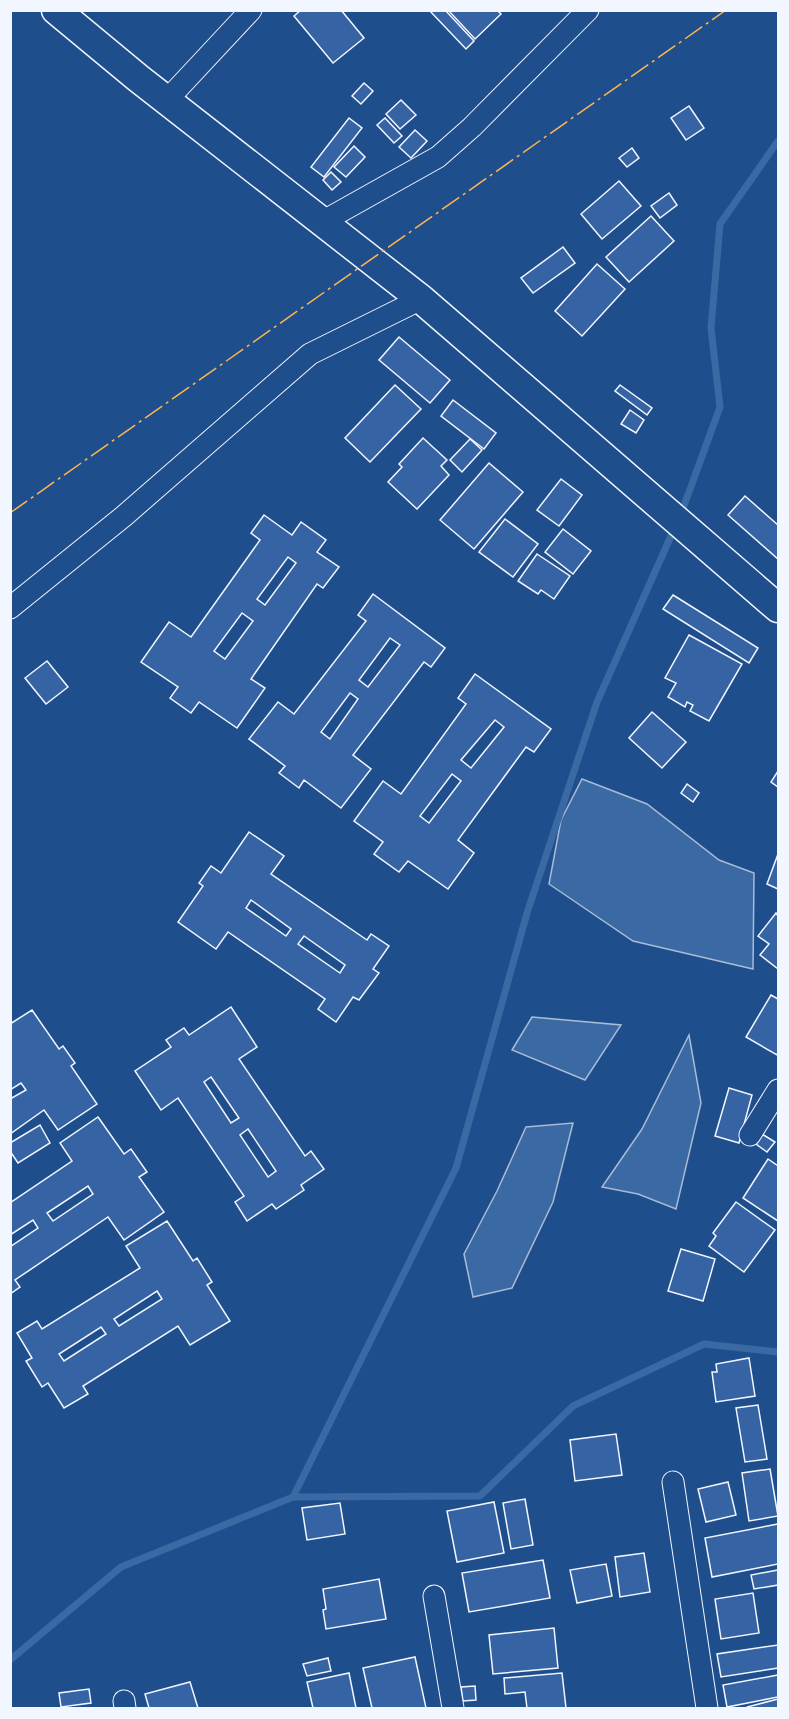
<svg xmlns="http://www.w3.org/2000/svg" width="789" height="1719" viewBox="0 0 789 1719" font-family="'Golos Text',sans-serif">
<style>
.water{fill:#3b69a3;stroke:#a8bbd7;stroke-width:1.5}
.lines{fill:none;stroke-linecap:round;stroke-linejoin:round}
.stream{stroke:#3b69a3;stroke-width:7}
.building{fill:#3563a3;stroke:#f2f6ff;stroke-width:1.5;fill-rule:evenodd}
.minor-casing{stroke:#f2f6ff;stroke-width:23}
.secondary-casing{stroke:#f2f6ff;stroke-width:31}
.minor{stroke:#1f4e8c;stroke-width:21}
.secondary{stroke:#1f4e8c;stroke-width:28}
.power{stroke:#ffb74d;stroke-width:1.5;stroke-dasharray:21 4.5 3 4.5;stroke-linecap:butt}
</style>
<rect width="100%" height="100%" fill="#1f4e8c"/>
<!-- water -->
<g class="water">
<path d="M582,779L647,804L719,860L754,873L753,969L633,941L549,884L561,820Z"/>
<path d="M532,1017L621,1025L585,1080L512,1050Z"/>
<path d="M689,1035L701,1103L676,1209L638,1194L602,1187L642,1129Z"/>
<path d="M573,1123L553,1202L512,1288L473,1297L464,1254L497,1191L526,1127Z"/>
</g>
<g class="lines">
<!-- stream -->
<g class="stream">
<path d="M681,514L720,407L711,328L720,224L778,141"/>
<path d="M293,1497L456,1168L527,913L597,702L675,527"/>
<path d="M10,1660L121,1567L293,1497L480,1496L573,1406L704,1344L778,1352"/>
</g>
</g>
<!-- building -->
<g class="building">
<path d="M301,10H341L364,38L333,63L294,16Z"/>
<path d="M429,10H445L474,41L466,49Z"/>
<path d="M448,10H497L501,14L475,39Z"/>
<path d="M364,83L373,91L361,104L352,96Z"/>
<path d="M401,100L416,115L400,129L386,114Z"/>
<path d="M689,106L704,128L686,140L671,118Z"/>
<path d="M349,118L362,128L324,177L311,167Z"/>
<path d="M385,118L402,136L394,143L377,125Z"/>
<path d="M415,130L427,141L411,158L399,147Z"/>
<path d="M354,146L365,157L346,177L334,167Z"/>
<path d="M632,148L639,158L627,167L619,158Z"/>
<path d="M331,172L341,182L332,190L323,180Z"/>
<path d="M619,181L641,206L602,239L581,214Z"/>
<path d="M669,193L677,205L660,218L651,206Z"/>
<path d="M651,216L674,241L629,282L606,257Z"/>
<path d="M563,247L575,263L533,293L521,278Z"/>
<path d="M597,264L625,289L582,336L555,311Z"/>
<path d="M399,337L450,380L430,403L379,360Z"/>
<path d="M395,385L421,409L370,462L345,438Z"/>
<path d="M620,385L652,408L647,415L615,391Z"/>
<path d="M453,400L496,433L484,449L441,416Z"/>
<path d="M630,410L644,420L636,433L621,424Z"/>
<path d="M423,438L447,460L441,466L449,475L417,509L388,482L402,467L399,464Z"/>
<path d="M470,439L482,450L462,472L450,460Z"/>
<path d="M489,463L523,492L474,549L440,520Z"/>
<path d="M561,479L582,495L559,526L537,510Z"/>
<path d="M745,496L778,525V559L728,515Z"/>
<path d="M264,515L292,535L301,522L326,540L317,552L339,567L323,588L317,584L251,679L265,688L237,728L199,702L191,713L170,698L178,687L141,662L169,622L191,637L260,540L251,533ZM288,557L296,563L265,605L257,599ZM242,613L253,621L225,659L214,651Z"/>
<path d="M505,519L538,544L513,577L479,552Z"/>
<path d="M563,529L591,551L573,574L545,552Z"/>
<path d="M537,554L570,576L554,599L541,590L538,594L518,581Z"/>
<path d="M373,594L445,648L431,667L424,662L353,755L371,769L341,808L304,780L299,788L279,773L285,766L249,739L278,702L294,714L366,621L358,615ZM390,638L400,645L368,687L359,680ZM350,693L358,699L330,739L321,732Z"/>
<path d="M673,595L758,648L749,663L663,609Z"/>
<path d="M689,635L742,664L709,721L690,711L693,705L687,702L685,707L668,697L676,683L665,678Z"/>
<path d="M47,661L68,687L46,704L25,678Z"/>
<path d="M475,674L551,729L534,752L526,747L458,840L474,853L448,889L408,861L399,872L374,854L383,842L354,821L383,781L401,794L466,704L458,698ZM495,720L504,727L471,768L461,760ZM452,774L461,781L429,823L420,816Z"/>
<path d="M652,712L686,742L662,768L629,738Z"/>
<path d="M778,771V787L771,782Z"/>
<path d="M687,784L699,793L693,802L681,793Z"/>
<path d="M249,832L284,856L271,874L367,940L371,934L389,946L373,969L379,973L359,1000L353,997L336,1022L318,1009L325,999L228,932L216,949L178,922L203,886L199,883L211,866L221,873ZM251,900L291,929L286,936L246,908ZM304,936L345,965L340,973L298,944Z"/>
<path d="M778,854V889L767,884Z"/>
<path d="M776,913L778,916V969L760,955L769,944L758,936Z"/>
<path d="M771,995L778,999V1052L777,1055L746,1037Z"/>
<path d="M231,1007L257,1047L239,1059L305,1156L311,1151L324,1169L301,1185L304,1190L276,1209L272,1204L247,1221L235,1202L244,1196L178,1098L161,1110L135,1071L171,1047L166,1040L184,1028L189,1035ZM211,1077L239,1118L231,1123L204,1082ZM248,1129L276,1171L268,1177L240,1135Z"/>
<path d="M32,1010L59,1049L63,1046L75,1063L71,1066L97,1104L58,1130L44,1110L10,1134V1099L26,1090L21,1083L10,1090V1024Z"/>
<path d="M729,1088L752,1095L739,1143L715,1136Z"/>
<path d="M98,1117L124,1154L131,1149L147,1172L139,1177L164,1212L124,1240L108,1217L15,1280L20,1287L10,1294V1247L38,1228L33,1220L10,1235V1203L72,1161L60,1143ZM88,1186L93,1194L53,1221L47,1213Z"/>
<path d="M40,1125L50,1143L18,1163L10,1151V1143Z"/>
<path d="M762,1134L775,1142L767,1152L756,1144Z"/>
<path d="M768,1159L778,1166V1221L743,1198Z"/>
<path d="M736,1202L775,1230L744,1272L709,1246L716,1236L713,1233Z"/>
<path d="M167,1221L193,1261L197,1258L212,1282L207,1285L230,1321L190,1345L178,1326L83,1386L88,1394L64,1408L48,1383L42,1387L26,1361L32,1358L17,1333L37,1321L42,1329L140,1268L126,1246ZM157,1291L162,1299L119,1326L114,1319ZM101,1327L106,1334L64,1361L59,1354Z"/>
<path d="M681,1249L715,1259L703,1301L668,1291Z"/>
<path d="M749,1358L755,1396L716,1402L712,1372H717L716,1364Z"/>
<path d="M758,1405L767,1459L745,1462L736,1408Z"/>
<path d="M616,1434L622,1475L575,1481L570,1440Z"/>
<path d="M770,1469L778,1516L749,1521L742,1473Z"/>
<path d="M728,1482L736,1515L706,1522L698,1489Z"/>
<path d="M525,1499L533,1545L511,1549L503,1503Z"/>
<path d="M494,1502L504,1553L457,1562L447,1511Z"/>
<path d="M340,1503L345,1534L307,1540L302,1508Z"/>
<path d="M778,1524V1564L712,1577L705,1538Z"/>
<path d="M644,1553L650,1592L620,1597L615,1557Z"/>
<path d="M543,1560L550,1598L469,1612L462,1573Z"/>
<path d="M606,1564L612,1596L577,1603L570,1570Z"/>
<path d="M778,1570V1585L754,1589L751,1575Z"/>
<path d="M379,1579L386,1619L326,1629L323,1610L326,1609L323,1589Z"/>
<path d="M753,1593L759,1633L721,1639L715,1599Z"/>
<path d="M554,1628L558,1668L493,1674L489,1635Z"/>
<path d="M778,1645V1668L721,1677L717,1654Z"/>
<path d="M415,1657L426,1708H372L363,1668Z"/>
<path d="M328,1658L331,1671L307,1676L303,1664Z"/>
<path d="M349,1673L356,1708H313L307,1682Z"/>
<path d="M562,1673L566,1708H527L525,1692L505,1694L504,1678Z"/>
<path d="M778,1675V1697L727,1707L723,1685Z"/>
<path d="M190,1682L198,1708H149L145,1694Z"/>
<path d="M475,1686L476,1700L463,1701L461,1687Z"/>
<path d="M89,1689L91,1703L61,1707L59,1693Z"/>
<path d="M778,1699V1708H747V1707Z"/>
</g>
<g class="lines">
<defs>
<g id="minor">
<path d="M167,100L251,10"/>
<path d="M322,222L438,157L472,127L588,10"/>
<path d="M10,608L124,516L310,354L421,299"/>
<path d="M750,1135L778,1090"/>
<path d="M673,1482L707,1708"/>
<path d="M434,1596L453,1708"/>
<path d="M124,1701L125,1708"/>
</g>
<path id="secondary" d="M56,10L138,78L421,299L778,608"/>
</defs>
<!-- minor casing -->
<use href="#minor" class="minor-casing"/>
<!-- secondary casing -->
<use href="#secondary" class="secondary-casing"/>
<!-- minor -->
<use href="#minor" class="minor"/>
<!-- secondary -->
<use href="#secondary" class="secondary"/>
<!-- power -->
<path class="power" d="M10,513L726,10"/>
</g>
<!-- border -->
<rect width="789" height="1719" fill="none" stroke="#f2f6ff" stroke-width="24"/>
</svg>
